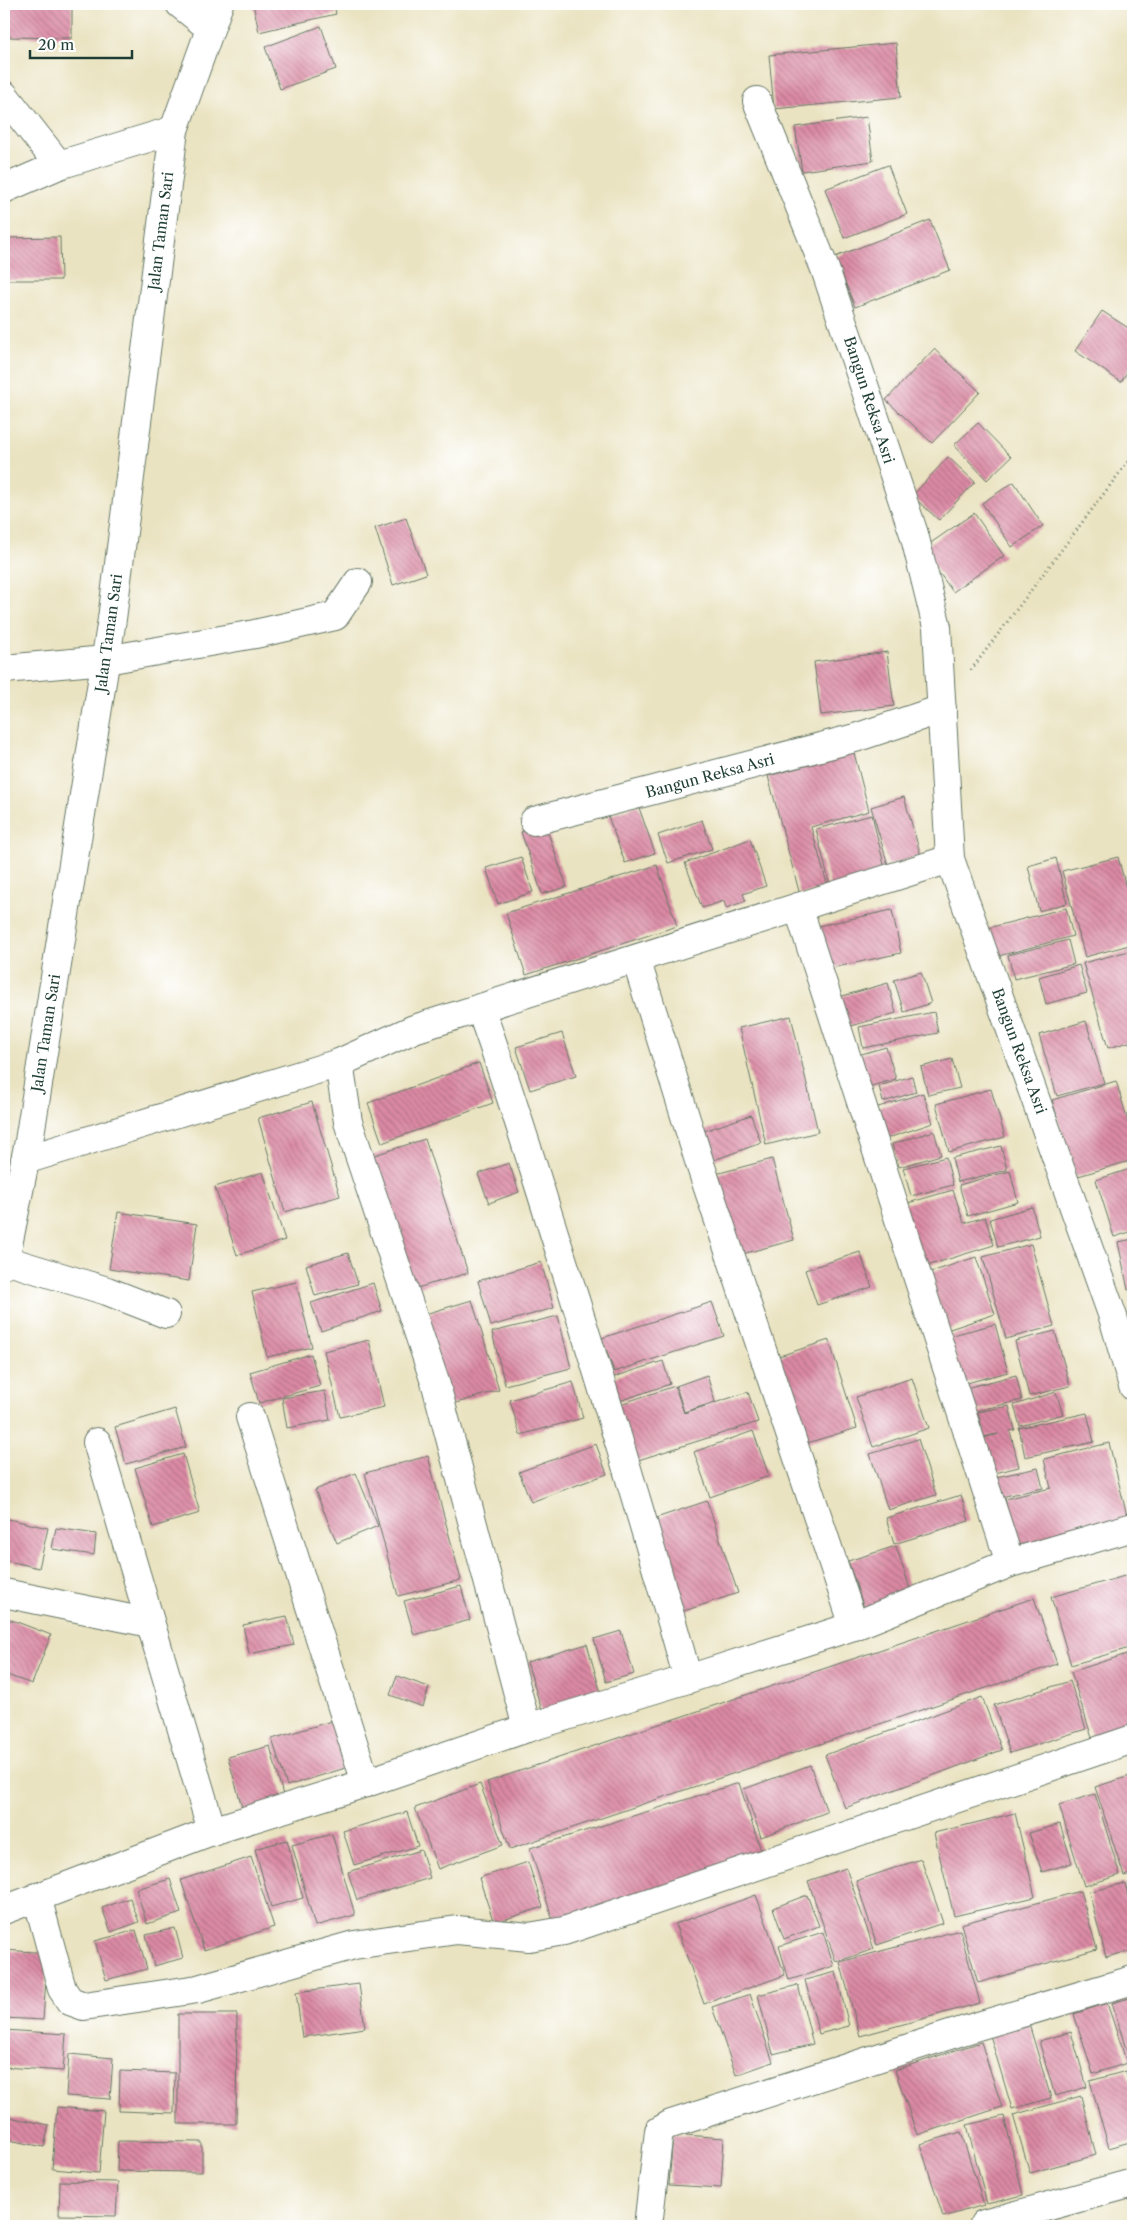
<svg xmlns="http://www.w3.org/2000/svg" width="1137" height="2230" viewBox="0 0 1137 2230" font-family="'Libre Caslon Text',serif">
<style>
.building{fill:url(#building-back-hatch)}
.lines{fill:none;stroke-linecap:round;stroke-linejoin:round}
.minor-casing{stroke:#667765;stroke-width:30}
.path{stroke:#667765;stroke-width:3;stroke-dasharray:1 4;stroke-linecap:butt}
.minor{stroke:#fff;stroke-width:28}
.labels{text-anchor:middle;stroke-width:4.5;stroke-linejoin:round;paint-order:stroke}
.street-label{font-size:15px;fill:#1f3d34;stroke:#fff}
</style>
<defs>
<pattern id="building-back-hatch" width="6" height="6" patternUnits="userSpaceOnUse" patternTransform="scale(1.25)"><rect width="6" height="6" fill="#db89a4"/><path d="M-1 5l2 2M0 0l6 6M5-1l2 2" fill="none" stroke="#b17186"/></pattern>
</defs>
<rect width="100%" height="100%" fill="#fff"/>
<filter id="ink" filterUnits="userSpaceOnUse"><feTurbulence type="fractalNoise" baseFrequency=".02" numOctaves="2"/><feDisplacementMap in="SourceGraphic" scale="10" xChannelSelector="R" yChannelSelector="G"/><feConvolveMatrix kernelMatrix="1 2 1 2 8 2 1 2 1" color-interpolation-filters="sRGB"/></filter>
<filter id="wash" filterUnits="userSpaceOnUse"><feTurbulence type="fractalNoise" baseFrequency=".0096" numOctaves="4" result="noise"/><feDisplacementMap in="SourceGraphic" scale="20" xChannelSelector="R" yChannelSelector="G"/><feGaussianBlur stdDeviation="1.12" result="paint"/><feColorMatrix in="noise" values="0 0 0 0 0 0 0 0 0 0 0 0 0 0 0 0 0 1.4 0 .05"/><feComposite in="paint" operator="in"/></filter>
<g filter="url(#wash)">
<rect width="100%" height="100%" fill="#eae3c1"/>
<g id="blocks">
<!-- building -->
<g class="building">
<path d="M4,4H72V38L4,37Z"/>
<path d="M253,4H334L336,14L259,32Z"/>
<path d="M321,26L336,69L280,89L265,47Z"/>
<path d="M896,43L901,97L774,109L769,55Z"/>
<path d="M867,117L873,161L802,171L795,127Z"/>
<path d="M888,165L907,214L844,238L825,189Z"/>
<path d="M930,220L950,270L855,307L835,257Z"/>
<path d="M60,237L61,280H4V238Z"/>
<path d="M1102,311L1133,331V363L1121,382L1075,351Z"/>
<path d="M934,349L980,392L932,443L886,400Z"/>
<path d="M978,423L1011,457L987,480L954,445Z"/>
<path d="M948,457L975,482L939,520L912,496Z"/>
<path d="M1014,482L1043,526L1012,547L982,503Z"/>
<path d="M974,513L1004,556L953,592L922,549Z"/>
<path d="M406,518L426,574L393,585L375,528Z"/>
<path d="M887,652L894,706L821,715L814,662Z"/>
<path d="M854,753L869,811L811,827L828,887L800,895L768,776Z"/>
<path d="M904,797L921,856L888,865L871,807Z"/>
<path d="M638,805L655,853L625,863L608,816Z"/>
<path d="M872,815L887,877L831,890L816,829Z"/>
<path d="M702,820L712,849L668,863L658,835Z"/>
<path d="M545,824L567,887L542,894L521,832Z"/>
<path d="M750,839L766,886L743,894L746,901L726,908L724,901L702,908L685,863Z"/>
<path d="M521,857L533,892L498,904L486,868Z"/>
<path d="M1118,857L1133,913V944L1085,957L1062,871Z"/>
<path d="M1056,858L1067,903L1039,911L1028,866Z"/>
<path d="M657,865L677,926L526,975L506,913Z"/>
<path d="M1066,908L1073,936L995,957L988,928Z"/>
<path d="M892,910L901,953L827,969L818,926Z"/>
<path d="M1068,940L1074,964L1014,979L1008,955Z"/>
<path d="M1129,951L1133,966V1041L1108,1048L1083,963Z"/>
<path d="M1079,965L1087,993L1046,1004L1039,977Z"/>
<path d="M921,972L931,1003L904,1012L894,980Z"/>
<path d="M888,983L896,1013L841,1029L832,999Z"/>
<path d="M934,1012L938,1033L863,1048L859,1027Z"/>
<path d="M791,1016L818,1132L766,1145L739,1028Z"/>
<path d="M1086,1021L1104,1083L1057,1096L1039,1035Z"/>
<path d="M562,1033L576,1076L530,1090L516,1047Z"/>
<path d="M886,1047L896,1079L861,1089L851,1057Z"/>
<path d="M952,1059L960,1088L928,1095L921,1067Z"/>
<path d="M479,1063L493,1103L382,1143L368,1103Z"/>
<path d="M912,1076L916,1092L883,1102L879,1086Z"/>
<path d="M1116,1081L1133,1138V1160L1075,1177L1052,1100Z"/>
<path d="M991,1089L1005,1137L949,1152L936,1104Z"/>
<path d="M923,1093L933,1123L882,1140L872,1109Z"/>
<path d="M312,1102L340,1196L285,1212L258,1118Z"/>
<path d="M751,1115L761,1143L714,1160L704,1131Z"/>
<path d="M934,1131L941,1155L899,1167L892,1144Z"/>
<path d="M425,1139L468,1273L410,1290L368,1157Z"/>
<path d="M1001,1146L1007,1170L958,1182L952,1158Z"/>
<path d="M946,1157L953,1185L911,1196L903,1168Z"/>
<path d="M772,1159L794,1240L735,1256L712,1175Z"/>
<path d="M509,1163L519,1192L489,1203L478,1174Z"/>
<path d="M1133,1168V1231L1114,1237L1096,1180Z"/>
<path d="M1010,1171L1018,1202L968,1216L959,1185Z"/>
<path d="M263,1172L285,1240L237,1255L215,1187Z"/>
<path d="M953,1190L964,1223L985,1217L994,1245L920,1268L901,1205Z"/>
<path d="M1032,1207L1040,1236L998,1247L990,1219Z"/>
<path d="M118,1212L197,1224L189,1281L109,1269Z"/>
<path d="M1133,1239V1289L1128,1290L1118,1242Z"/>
<path d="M1031,1244L1054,1326L1006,1339L983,1257Z"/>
<path d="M860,1252L872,1287L817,1305L805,1270Z"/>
<path d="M348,1253L358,1284L315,1296L306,1265Z"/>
<path d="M976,1257L995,1314L944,1331L925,1274Z"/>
<path d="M541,1262L554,1308L491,1326L478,1281Z"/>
<path d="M296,1282L312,1347L267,1357L252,1292Z"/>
<path d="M373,1283L382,1311L321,1331L311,1303Z"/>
<path d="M472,1300L499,1390L450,1405L422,1315Z"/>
<path d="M712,1302L724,1336L614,1372L602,1338Z"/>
<path d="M558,1316L571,1368L505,1385L492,1332Z"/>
<path d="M995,1324L1008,1372L963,1384L949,1336Z"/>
<path d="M1055,1331L1070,1386L1029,1396L1015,1341Z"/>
<path d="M369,1340L384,1407L340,1417L324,1351Z"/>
<path d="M829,1340L857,1428L797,1446L770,1359Z"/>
<path d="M311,1354L320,1386L259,1403L250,1372Z"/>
<path d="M663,1361L670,1384L616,1402L608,1379Z"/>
<path d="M707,1375L715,1402L684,1412L676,1386Z"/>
<path d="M1016,1375L1022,1400L972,1412L966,1388Z"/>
<path d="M912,1378L929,1428L873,1447L856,1397Z"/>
<path d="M573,1382L583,1418L520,1435L510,1400Z"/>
<path d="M675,1386L684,1413L748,1392L758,1422L632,1462L614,1406Z"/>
<path d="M325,1391L330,1420L287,1428L282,1398Z"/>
<path d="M1056,1392L1063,1414L1020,1426L1014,1405Z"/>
<path d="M1009,1406L1015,1430L1010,1431L1019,1467L991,1474L982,1438L998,1434L984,1437L978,1412Z"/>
<path d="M175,1409L186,1447L126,1464L115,1427Z"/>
<path d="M1087,1413L1094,1442L1025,1457L1019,1428Z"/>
<path d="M753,1431L769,1476L710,1497L694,1452Z"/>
<path d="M918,1439L936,1495L888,1510L870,1454Z"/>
<path d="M1109,1443L1128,1520L1017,1547L1005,1499L1051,1488L1044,1459Z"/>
<path d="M596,1444L607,1474L531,1502L519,1472Z"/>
<path d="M183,1454L200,1513L153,1527L135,1468Z"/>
<path d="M428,1456L461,1580L398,1596L365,1473Z"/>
<path d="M1038,1468L1043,1488L1001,1497L996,1477Z"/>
<path d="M356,1473L378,1526L337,1543L315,1490Z"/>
<path d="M961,1495L969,1521L894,1544L886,1518Z"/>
<path d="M707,1501L738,1593L678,1613L647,1521Z"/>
<path d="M4,1518L48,1528L39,1568L4,1560Z"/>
<path d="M56,1528L96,1534L94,1555L52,1549Z"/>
<path d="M896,1546L912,1595L865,1611L848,1561Z"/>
<path d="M1128,1575L1133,1591V1647L1071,1665L1051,1597Z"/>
<path d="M461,1586L470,1620L414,1635L404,1601Z"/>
<path d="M1034,1598L1057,1664L510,1849L487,1782Z"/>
<path d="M287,1616L294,1645L249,1654L243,1625Z"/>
<path d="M4,1617L51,1635L32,1684L4,1674Z"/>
<path d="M621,1631L634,1674L606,1682L594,1639Z"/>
<path d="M587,1644L602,1697L543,1714L527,1662Z"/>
<path d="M1133,1652V1725L1092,1738L1071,1672Z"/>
<path d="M397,1676L429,1687L423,1707L390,1695Z"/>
<path d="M1070,1681L1086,1729L1010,1753L994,1705Z"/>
<path d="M982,1697L1002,1750L845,1808L825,1755Z"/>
<path d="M338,1719L352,1766L287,1786L272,1739Z"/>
<path d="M270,1746L284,1799L243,1811L228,1757Z"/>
<path d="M810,1765L827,1812L761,1837L744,1789Z"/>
<path d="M1133,1775V1873L1124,1876L1095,1787Z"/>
<path d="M739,1783L763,1857L553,1921L530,1848Z"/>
<path d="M480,1784L503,1845L438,1869L415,1808Z"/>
<path d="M1095,1794L1120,1875L1084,1886L1059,1805Z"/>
<path d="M407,1812L418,1846L354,1865L343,1831Z"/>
<path d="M1015,1813L1035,1897L954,1916L934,1833Z"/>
<path d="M1060,1824L1072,1863L1042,1872L1029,1833Z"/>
<path d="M332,1834L355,1915L315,1926L292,1845Z"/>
<path d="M287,1840L303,1898L271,1907L255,1849Z"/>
<path d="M421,1850L430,1878L357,1900L348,1872Z"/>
<path d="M251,1857L274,1927L204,1950L181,1880Z"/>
<path d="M921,1859L943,1923L877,1945L856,1881Z"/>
<path d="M528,1862L543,1907L494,1923L479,1878Z"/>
<path d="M846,1868L874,1949L836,1962L808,1881Z"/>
<path d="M170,1879L181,1913L147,1924L136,1889Z"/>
<path d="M1125,1883L1133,1915V1950L1106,1957L1089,1892Z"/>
<path d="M1080,1891L1097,1949L978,1983L961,1924Z"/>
<path d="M756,1895L785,1975L704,2004L675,1924Z"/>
<path d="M807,1895L819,1926L784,1939L773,1908Z"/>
<path d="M130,1898L139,1922L111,1932L102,1908Z"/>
<path d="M175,1928L183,1958L154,1966L146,1935Z"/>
<path d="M136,1930L147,1969L106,1980L95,1941Z"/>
<path d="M960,1930L980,2003L860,2036L840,1962Z"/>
<path d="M823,1932L834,1966L789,1980L779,1946Z"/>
<path d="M4,1950L48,1953L43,2020L4,2018Z"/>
<path d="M836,1972L849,2026L819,2034L805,1980Z"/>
<path d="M359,1984L365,2028L302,2037L296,1992Z"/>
<path d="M798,1985L813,2044L773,2054L758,1995Z"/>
<path d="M750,1994L773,2062L736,2075L712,2007Z"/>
<path d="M1133,1997V2072L1112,2003Z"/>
<path d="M1107,2003L1127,2063L1093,2074L1074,2014Z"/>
<path d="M178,2014H237L236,2124H178Z"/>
<path d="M1029,2024L1051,2098L1012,2109L990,2035Z"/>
<path d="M4,2030L66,2034L63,2071L4,2067Z"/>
<path d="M1071,2032L1087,2087L1055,2096L1039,2041Z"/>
<path d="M981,2042L1002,2107L917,2135L895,2070Z"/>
<path d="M69,2054L113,2058L110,2099L66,2096Z"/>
<path d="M120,2071L175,2073L174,2113L119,2111Z"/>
<path d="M1126,2071L1133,2097V2141L1109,2148L1090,2081Z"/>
<path d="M1081,2096L1096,2155L1030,2173L1013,2115Z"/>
<path d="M57,2107L104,2111L99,2173L52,2169Z"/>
<path d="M4,2116L49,2125L44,2147L4,2139Z"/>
<path d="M1004,2116L1023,2195L987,2204L967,2125Z"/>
<path d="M961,2132L984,2205L943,2217L920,2144Z"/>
<path d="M673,2134L724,2138L721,2188L669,2185Z"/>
<path d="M118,2141L202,2142V2172L117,2171Z"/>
<path d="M60,2181L118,2182L116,2216L59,2215Z"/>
</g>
</g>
</g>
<g filter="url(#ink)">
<use href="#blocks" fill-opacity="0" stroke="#667765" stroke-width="1"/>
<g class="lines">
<defs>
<g id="minor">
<path d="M180,4L210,28"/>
<path d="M4,95L59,165"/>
<path d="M757,101L825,269L914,534L937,627L950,859L1113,1317L1133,1386"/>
<path d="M4,189L59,165L174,130"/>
<path d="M4,669L106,660L255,634L335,616L358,582"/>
<path d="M534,821L855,738L942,709"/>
<path d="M798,907L1010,1563"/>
<path d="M636,959L700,1164L854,1626"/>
<path d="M480,1008C510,1089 534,1171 560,1252C605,1394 648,1536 688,1679"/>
<path d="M339,1063L348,1122L436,1385L527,1728"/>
<path d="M25,1160L339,1063L414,1029L950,859"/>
<path d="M5,1260L107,1291L166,1314"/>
<path d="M4,1265L29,1141L112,619L174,130L219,4"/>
<path d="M250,1417L366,1783"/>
<path d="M97,1442L212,1831"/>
<path d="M4,1593L150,1623"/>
<path d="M37,1897L62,1989L70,2001L84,2006L198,1989L354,1945L457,1930L529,1937L564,1931L1133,1739"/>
<path d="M4,1910L212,1831L366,1783L527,1728L688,1679L854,1626L1010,1563L1133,1527"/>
<path d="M984,2224L1133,2183"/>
<path d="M648,2226L659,2131L671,2124L978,2026L1133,1980"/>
</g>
</defs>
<!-- minor casing -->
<use href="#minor" class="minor-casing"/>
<!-- path -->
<path class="path" d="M971,670L1133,455"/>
<!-- minor -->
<use href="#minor" class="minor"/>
</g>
</g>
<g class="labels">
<!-- street labels -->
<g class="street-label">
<text transform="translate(161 231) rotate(-83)" y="5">Jalan Taman Sari</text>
<text transform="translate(869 400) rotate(72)" y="5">Bangun Reksa Asri</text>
<text transform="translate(109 633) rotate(-82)" y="5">Jalan Taman Sari</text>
<text transform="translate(710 776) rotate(-15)" y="5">Bangun Reksa Asri</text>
<text transform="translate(46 1033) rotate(-81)" y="5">Jalan Taman Sari</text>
<text transform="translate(1019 1051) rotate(70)" y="5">Bangun Reksa Asri</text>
</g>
</g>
<!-- margin -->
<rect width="1137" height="2230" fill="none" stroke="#fff" stroke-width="20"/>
<!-- scale -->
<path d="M30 50v8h102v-8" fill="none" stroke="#1f3d34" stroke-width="2.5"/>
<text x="38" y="50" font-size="15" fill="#1f3d34" stroke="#ffffff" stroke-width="4" paint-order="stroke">20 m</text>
</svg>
